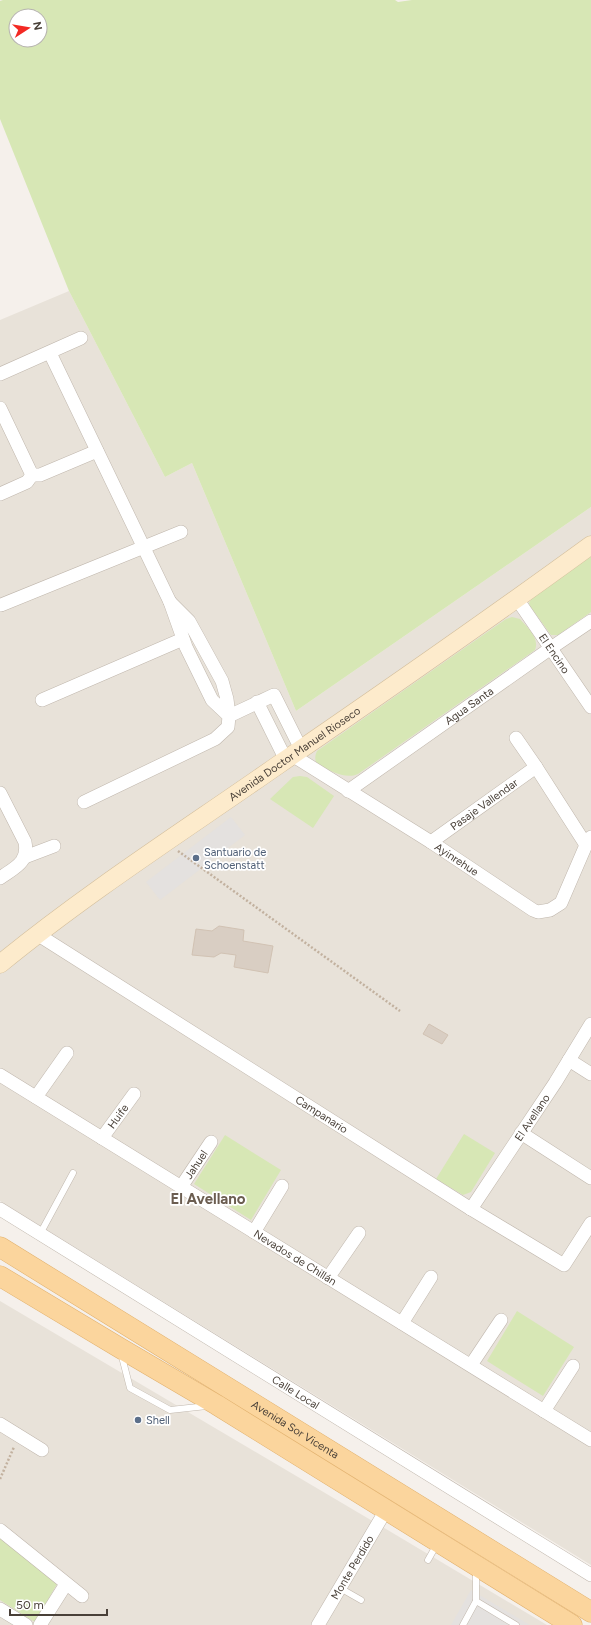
<svg xmlns="http://www.w3.org/2000/svg" width="591" height="1625" viewBox="0 0 591 1625" font-family="Figtree,sans-serif">
<style>
.residential{fill:#e8e2d9}
.green{fill:#d7e7b5;fill-rule:evenodd}
.parking{fill:#e4e1df}
.building{fill:#d9cec3;stroke:#d1c2b3}
.lines{fill:none;stroke-linecap:round;stroke-linejoin:round}
.lane-casing{stroke:#c0b7ad;stroke-width:7}
.street-casing{stroke:#c0b7ad;stroke-width:14}
.secondary-casing{stroke:#d3be9b;stroke-width:19}
.primary-casing{stroke:#e1b06c;stroke-width:21}
.path{stroke:#c2b19f;stroke-width:2.5;stroke-dasharray:2 2;stroke-linecap:butt}
.lane{stroke:#fff;stroke-width:6}
.street{stroke:#fff;stroke-width:13}
.secondary{stroke:#fdebcc;stroke-width:18}
.primary{stroke:#fbd59d;stroke-width:20}
.service-dot{fill:#5c6f8a;stroke:#fff;stroke-width:1.5}
.labels{text-anchor:middle;stroke-width:3.5;stroke-linejoin:round;paint-order:stroke}
.street-label{font-size:11px;fill:#494038;stroke:#fff}
.service-label{font-size:11px;fill:#4e5e75;stroke:#fff;text-anchor:start}
.district-label{font-size:15px;font-weight:bold;fill:#6b5d50;stroke:#fff}
</style>
<rect width="100%" height="100%" fill="#f5f0eb"/>
<!-- residential -->
<g class="residential">
<path d="M69,291L165,477L192,463L296,711L591,507V1565L0,1201V320Z"/>
<path d="M0,1301L386,1529L547,1625H0Z"/>
</g>
<!-- green -->
<g class="green">
<path d="M3,0H395L398,2L412,0H591V507L296,711L192,463L165,477L69,291L0,119V1ZM16,16H40V40H16Z"/>
<path d="M591,556V612L558,635H551L530,606L529,603L531,599Z"/>
<path d="M512,617L520,619C527,627 540,638 535,650L358,774C345,780 330,770 318,765C314,760 315,756 317,751L506,619Z"/>
<path d="M300,776L307,777L334,796L313,828L270,799L293,777Z"/>
<path d="M464,1134L495,1153L471,1192L463,1195L436,1179Z"/>
<path d="M225,1135L281,1170L251,1220L194,1184Z"/>
<path d="M517,1311L574,1347L543,1396L487,1361Z"/>
<path d="M0,1537L57,1584L35,1622L0,1600Z"/>
</g>
<!-- parking -->
<g class="parking">
<path d="M231,817L245,835L160,900L146,882Z"/>
<path d="M471,1590L530,1625H451Z"/>
</g>
<!-- building -->
<g class="building">
<path d="M219,926L244,930L243,941L273,946L268,973L234,967L236,955L221,953L214,957L192,955L196,929L212,931Z"/>
<path d="M429,1024L448,1035L442,1044L423,1034Z"/>
</g>
<g class="lines">
<defs>
<g id="lane">
<path d="M40,1234L73,1173"/>
<path d="M121,1353L130,1388L170,1410L207,1406"/>
<path d="M428,1560L437,1544"/>
<path d="M476,1570V1601L516,1625"/>
<path d="M340,1588L361,1600"/>
<path d="M463,1625L476,1601"/>
</g>
<g id="street">
<path d="M50,353L170,602"/>
<path d="M0,374L81,338"/>
<path d="M0,408L32,475L27,482L0,494"/>
<path d="M32,475H40L97,451"/>
<path id="s1" d="M517,599L591,707"/>
<path d="M1,605L181,532"/>
<path d="M42,700L183,639"/>
<path d="M257,702L286,760"/>
<path d="M229,716L274,695L301,749"/>
<path d="M516,738L536,767"/>
<path id="s2" d="M292,755L431,842L533,910L538,912L550,910L561,903L586,845L591,837"/>
<path id="s3" d="M348,791L551,648L591,621"/>
<path d="M0,793L25,842C29,863 14,868 0,878"/>
<path d="M84,802L215,739L228,727L229,716L227,699L222,681L189,621L170,602L186,647L212,700L229,716"/>
<path id="s4" d="M431,842L536,767L586,845"/>
<path d="M25,857L54,846"/>
<path id="s5" d="M37,934L471,1209L564,1265L591,1223"/>
<path d="M569,1060L591,1074"/>
<path id="s6" d="M0,1075L591,1440"/>
<path d="M36,1097L67,1053"/>
<path d="M521,1133L591,1178"/>
<path id="s7" d="M102,1138L134,1094"/>
<path id="s8" d="M181,1187L211,1142"/>
<path id="s9" d="M0,1209L591,1575"/>
<path id="s10" d="M471,1209L555,1083L591,1024"/>
<path d="M254,1232L282,1186"/>
<path d="M328,1278L359,1233"/>
<path d="M402,1323L431,1277"/>
<path d="M471,1365L501,1320"/>
<path d="M544,1411L573,1366"/>
<path d="M0,1424L42,1450"/>
<path d="M0,1530L82,1596"/>
<path d="M0,1609L26,1625"/>
<path d="M40,1625L66,1584"/>
<path id="s11" d="M318,1625L386,1510"/>
</g>
<g id="secondary">
<path id="s12" d="M0,964C88,892 185,830 278,765C383,693 488,620 591,545"/>
</g>
<g id="primary">
<path id="s13" d="M0,1247L591,1612"/>
<path d="M0,1276L120,1348L217,1405L572,1625"/>
</g>
</defs>
<!-- lane casing -->
<use href="#lane" class="lane-casing"/>
<!-- street casing -->
<use href="#street" class="street-casing"/>
<!-- secondary casing -->
<use href="#secondary" class="secondary-casing"/>
<!-- primary casing -->
<use href="#primary" class="primary-casing"/>
<!-- path -->
<g class="path">
<path d="M178,851L400,1011"/>
<path d="M0,1479L14,1447"/>
</g>
<!-- lane -->
<use href="#lane" class="lane"/>
<!-- street -->
<use href="#street" class="street"/>
<!-- secondary -->
<use href="#secondary" class="secondary"/>
<!-- primary -->
<use href="#primary" class="primary"/>
</g>
<!-- markers -->
<g class="service-dot">
<circle cx="196" cy="858" r="4"/>
<circle cx="138" cy="1420" r="4"/>
</g>
<g class="labels">
<!-- street labels -->
<g class="street-label">
<text dy="4" stroke="none"><textPath href="#s1" startOffset="66">El Encino</textPath></text>
<text dy="4" stroke="none"><textPath href="#s3" startOffset="148">Agua Santa</textPath></text>
<text dy="4" stroke="none"><textPath href="#s12" startOffset="362">Avenida Doctor Manuel Rioseco</textPath></text>
<text dy="4" stroke="none"><textPath href="#s4" startOffset="65">Pasaje Vallendar</textPath></text>
<text dy="4" stroke="none"><textPath href="#s2" startOffset="195">Ayinrehue</textPath></text>
<text dy="4" stroke="none"><textPath href="#s5" startOffset="337">Campanario</textPath></text>
<text dy="4" stroke="none"><textPath href="#s7" startOffset="27">Huife</textPath></text>
<text dy="4" stroke="none"><textPath href="#s10" startOffset="110">El Avellano</textPath></text>
<text dy="4" stroke="none"><textPath href="#s8" startOffset="27">Jahuel</textPath></text>
<text dy="4" stroke="none"><textPath href="#s6" startOffset="347">Nevados de Chillán</textPath></text>
<text dy="4" stroke="none"><textPath href="#s9" startOffset="348">Calle Local</textPath></text>
<text dy="4" stroke="none"><textPath href="#s13" startOffset="347">Avenida Sor Vicenta</textPath></text>
<text dy="4" stroke="none"><textPath href="#s11" startOffset="67">Monte Perdido</textPath></text>
</g>
<!-- service labels -->
<g class="service-label">
<text x="204" y="856">Santuario de<tspan x="204" dy="13">Schoenstatt</tspan></text>
<text x="146" y="1424">Shell</text>
</g>
<!-- district labels -->
<g class="district-label">
<text x="208" y="1204">El Avellano</text>
</g>
</g>
<!-- north arrow -->
<g transform="translate(28 28) rotate(78)"><circle r="19" fill="#ffffff" stroke="#b6b3af"/>
<path d="M0-3L7 15L0 10L-7 15Z" fill="#f32923"/>
<text y="-6" font-size="11" font-weight="bold" text-anchor="middle" fill="#494038">N</text>
</g>
<!-- scale -->
<path d="M10 1609v6h97v-6" fill="none" stroke="#494038" stroke-width="2"/>
<text x="16" y="1609" font-size="12" fill="#494038" stroke="#ffffff" stroke-width="3" paint-order="stroke">50 m</text>
</svg>
